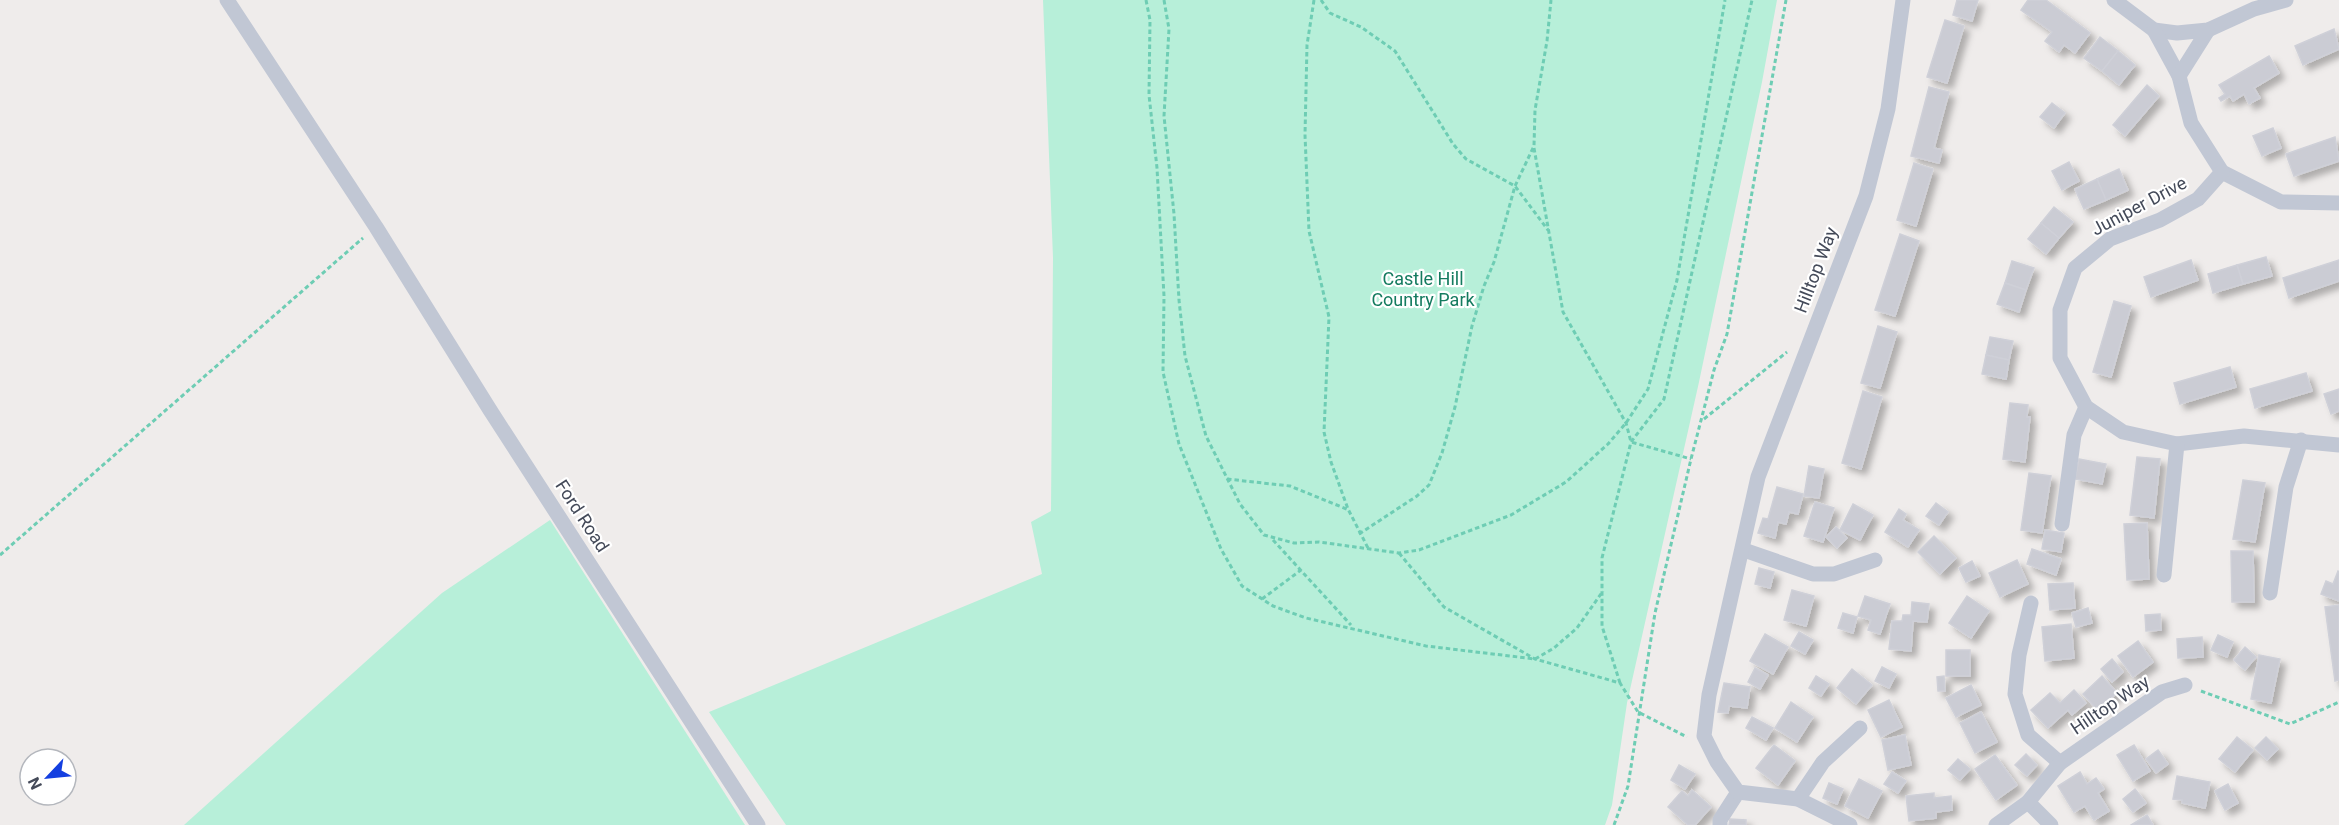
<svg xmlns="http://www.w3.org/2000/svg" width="2339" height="825" viewBox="0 0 2339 825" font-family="Roboto,sans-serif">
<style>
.green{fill:#b7efd9}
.building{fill:#cbccd4;stroke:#cfd0d8;stroke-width:1.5;filter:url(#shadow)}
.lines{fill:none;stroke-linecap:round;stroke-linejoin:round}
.path{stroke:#6ecdb4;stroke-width:3;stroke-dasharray:4.5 3;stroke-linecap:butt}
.minor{stroke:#c1c7d4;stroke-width:15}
.labels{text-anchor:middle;stroke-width:4.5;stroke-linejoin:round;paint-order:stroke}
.street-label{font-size:18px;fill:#444a59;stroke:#fff}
.park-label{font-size:18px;fill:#147b5f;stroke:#fff}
</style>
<defs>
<filter id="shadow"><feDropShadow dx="5.5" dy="5.5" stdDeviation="3" flood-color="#0004"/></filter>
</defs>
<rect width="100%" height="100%" fill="#efeceb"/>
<!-- green -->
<g class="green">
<path d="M1043,0H1777L1762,82L1699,382L1627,703L1612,805L1605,825H786L709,712L1042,574L1031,522L1051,511L1053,258Z"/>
<path d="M550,520L745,825H184L442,593Z"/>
</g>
<!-- building -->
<g class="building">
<path d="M1957,0H1978L1972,21L1953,15Z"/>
<path d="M2028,0H2046L2090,33L2075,53L2064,45L2059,52L2045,41L2052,32L2021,10Z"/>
<path d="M1945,20L1964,26L1947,83L1927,77Z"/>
<path d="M2334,29L2339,49L2303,65L2295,46Z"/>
<path d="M2100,37L2118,51L2102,71L2084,58Z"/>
<path d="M2118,51L2135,65L2119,85L2102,71Z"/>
<path d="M2269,56L2279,73L2254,88L2260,98L2249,104L2244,94L2233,101L2230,96L2221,101L2219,98L2225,94L2219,85Z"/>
<path d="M2147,85L2159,96L2125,136L2113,125Z"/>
<path d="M1929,87L1949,92L1934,148L1942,150L1939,163L1911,156Z"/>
<path d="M2052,103L2065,113L2054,128L2040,117Z"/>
<path d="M2273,128L2281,148L2262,156L2253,136Z"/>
<path d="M2335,137L2339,161L2294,176L2286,154Z"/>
<path d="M2069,162L2079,181L2062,190L2052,171Z"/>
<path d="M1914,163L1933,169L1916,226L1897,220Z"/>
<path d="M2119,169L2128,190L2106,200L2097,179Z"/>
<path d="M2097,179L2106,200L2084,209L2075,189Z"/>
<path d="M2054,207L2073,222L2059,238L2041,223Z"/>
<path d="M2041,223L2059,238L2046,254L2028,239Z"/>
<path d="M1900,234L1919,241L1895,316L1875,310Z"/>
<path d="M2266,257L2272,276L2243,284L2237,265Z"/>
<path d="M2191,260L2198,280L2151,297L2144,277Z"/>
<path d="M2339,260V281L2289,298L2283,278Z"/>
<path d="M2012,261L2034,268L2026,290L2005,283Z"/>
<path d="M2237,265L2243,284L2213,293L2208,274Z"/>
<path d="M2005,283L2026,290L2019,312L1997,304Z"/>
<path d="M2114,301L2131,306L2111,377L2093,372Z"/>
<path d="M1878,326L1897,332L1880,388L1861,383Z"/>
<path d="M1990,337L2013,341L2009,360L1986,355Z"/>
<path d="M1986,355L2009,360L2006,379L1982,374Z"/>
<path d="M2230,367L2236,387L2180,404L2174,383Z"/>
<path d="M2306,373L2312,391L2255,408L2250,389Z"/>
<path d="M2339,389V411L2331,414L2324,394Z"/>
<path d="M1863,391L1882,397L1861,469L1842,463Z"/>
<path d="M2010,403L2028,405L2027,417H2030L2025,462L2003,459Z"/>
<path d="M2137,457L2160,459L2154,518L2130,515Z"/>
<path d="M2079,459L2106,464L2102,484L2075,479Z"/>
<path d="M1809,466L1824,469L1819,498L1804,496Z"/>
<path d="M2029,473L2051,476L2042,533L2021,530Z"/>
<path d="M2243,480L2265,483L2255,542L2233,539Z"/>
<path d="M1777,487L1803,494L1798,514L1789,512L1786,524L1778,522L1775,538L1758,533L1763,518L1768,519Z"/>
<path d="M1815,502L1834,508L1823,542L1804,536Z"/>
<path d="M1936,503L1948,512L1939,525L1926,516Z"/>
<path d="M1853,504L1873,515L1860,540L1840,530Z"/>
<path d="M1899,509L1906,514L1903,520L1919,530L1908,547L1885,532Z"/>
<path d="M2147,523L2149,579L2127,580L2124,524Z"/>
<path d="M1836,527L1847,538L1837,548L1826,537Z"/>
<path d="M2045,530L2064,533L2061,552L2042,549Z"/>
<path d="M1934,536L1956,558L1940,574L1918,552Z"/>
<path d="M2032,549L2061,559L2056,575L2027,564Z"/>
<path d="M2231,551H2253L2254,602H2232Z"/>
<path d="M2017,560L2028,584L2000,597L1989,573Z"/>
<path d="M1972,561L1980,576L1966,582L1959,568Z"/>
<path d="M1759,568L1774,572L1770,588L1755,584Z"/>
<path d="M2338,571L2339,572V601L2321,594L2326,581L2333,584Z"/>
<path d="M2073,583L2075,608L2050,610L2048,584Z"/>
<path d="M1792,590L1814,596L1806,626L1784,620Z"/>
<path d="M1865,596L1890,604L1880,634L1868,630L1871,620L1858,616Z"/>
<path d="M1967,596L1989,611L1971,638L1949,623Z"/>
<path d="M1912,602L1929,604L1927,622L1913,621L1911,651L1889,649L1892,621H1902L1903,615H1911Z"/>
<path d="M2339,605V680L2335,681L2325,607Z"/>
<path d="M2088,608L2092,623L2076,627L2072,613Z"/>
<path d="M1843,613L1857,617L1853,633L1838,628Z"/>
<path d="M2160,614L2161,630L2146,631L2145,615Z"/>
<path d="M2071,624L2074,658L2045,661L2042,627Z"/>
<path d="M1799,632L1813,640L1805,654L1791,646Z"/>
<path d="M1765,634L1788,647L1773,674L1750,661Z"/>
<path d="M2218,635L2233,642L2227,657L2211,650Z"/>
<path d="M2202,637L2203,657L2178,658L2177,639Z"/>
<path d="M2138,641L2153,662L2133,677L2118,656Z"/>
<path d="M2245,647L2256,657L2245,670L2234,660Z"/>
<rect x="1946" y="650" width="24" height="26"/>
<path d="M2259,655L2280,659L2271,703L2251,699Z"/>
<path d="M2112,659L2123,672L2112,682L2101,669Z"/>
<path d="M1882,667L1896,674L1889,688L1875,681Z"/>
<path d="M1755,668L1768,675L1760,689L1748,682Z"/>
<path d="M1852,669L1872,685L1856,704L1837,688Z"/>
<path d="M1816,676L1829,684L1821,696L1809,688Z"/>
<path d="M1944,676L1945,691H1938L1937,677Z"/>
<path d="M2102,676L2117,693L2098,711L2083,694Z"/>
<path d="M1724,683L1750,687L1747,708L1729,706L1728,713L1718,712Z"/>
<path d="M1971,685L1981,705L1956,717L1946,698Z"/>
<path d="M2074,690L2086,703L2072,715L2068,710L2048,728L2031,710L2050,693L2060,703Z"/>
<path d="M1889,700L1902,727L1881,737L1868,710Z"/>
<path d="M1791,702L1813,717L1797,742L1775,728Z"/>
<path d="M1981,712L1997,742L1975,753L1960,723Z"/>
<path d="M1752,717L1773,728L1766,740L1746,728Z"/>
<path d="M1905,735L1911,765L1888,770L1882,740Z"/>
<path d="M2237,737L2253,750L2235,772L2219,759Z"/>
<path d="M2266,737L2278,749L2267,760L2255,748Z"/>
<path d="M1774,745L1795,761L1778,785L1756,768Z"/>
<path d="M2134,745L2150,771L2133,781L2117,755Z"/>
<path d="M2158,750L2168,764L2156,773L2146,759Z"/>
<path d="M2026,754L2037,765L2027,776L2015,765Z"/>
<path d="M1995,755L2017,785L1996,800L1975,769Z"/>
<path d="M1958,759L1970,769L1960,780L1948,770Z"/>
<path d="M1679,765L1695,774L1685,789L1671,780Z"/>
<path d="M1892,772L1906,781L1898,793L1884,784Z"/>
<path d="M2080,772L2087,784L2096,778L2104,789L2098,793L2109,811L2094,820L2085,806L2074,812L2058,786Z"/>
<path d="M2177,776L2210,782L2205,808L2182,803V800L2173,799Z"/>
<path d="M1859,779L1882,791L1868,818L1845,806Z"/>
<path d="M1829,783L1843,789L1837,804L1823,798Z"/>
<path d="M2228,784L2238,803L2225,810L2215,791Z"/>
<path d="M2135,789L2146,803L2133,812L2123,799Z"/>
<path d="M1692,790L1711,807L1695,825H1688L1668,807L1682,791L1688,796Z"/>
<path d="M1934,793V798L1951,796L1952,810L1936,812V818L1909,821L1906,796Z"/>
<path d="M2147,815L2153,825H2131Z"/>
<path d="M1730,819L1746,820V825H1729Z"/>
</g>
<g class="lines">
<!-- path -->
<g class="path">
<path d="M1146,0L1150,20L1149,95L1157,168L1164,296L1163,372L1179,444L1221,549L1242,586L1273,606L1306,618L1426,646L1535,659L1554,648L1577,628L1603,591"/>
<path d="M1164,0L1169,29L1164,116L1174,214L1179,300L1185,356L1206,436L1240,504L1264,535L1294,543L1319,542L1399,553L1419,550L1511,515L1566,482L1608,444L1626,423L1648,389L1677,280L1725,0"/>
<path d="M1314,0L1307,45L1305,135L1309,231L1329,317L1324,432L1331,462L1348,509L1369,550"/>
<path d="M1321,0L1330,13L1361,27L1395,51L1453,144L1466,159L1515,186L1548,230"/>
<path d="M1534,148L1563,312L1626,423L1631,442L1691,459"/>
<path d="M1704,419L1787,352"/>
<path d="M1227,479L1290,486L1349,510"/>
<path d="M1359,534L1417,496L1429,485L1442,453L1455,407L1472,326L1484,286L1494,262L1515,186L1534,146L1535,110L1547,41L1551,0"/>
<path d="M1273,540L1351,625"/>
<path d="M1399,553L1444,607L1535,659L1620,683L1638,712L1687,737"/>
<path d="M0,555L363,238"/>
<path d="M1262,599L1301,570"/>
<path d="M1620,683L1602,626V558L1631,442L1664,399L1752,0"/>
<path d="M2201,691L2290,724L2339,702"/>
<path d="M1614,825L1628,786L1655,613L1691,459L1714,370L1727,334L1786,0"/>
</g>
<!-- minor -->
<g class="minor">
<path d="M227,0L376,227L490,410L758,825"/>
<path d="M2114,0L2154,30L2177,33L2208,30L2254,9L2286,0"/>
<path d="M2154,30L2179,76L2191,123L2222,172L2281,202L2339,203"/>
<path d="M2179,76L2208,30"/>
<path d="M2222,172L2198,199L2160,220L2110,239L2075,268L2060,310V358L2086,407L2123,432L2177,444L2244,436L2339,445"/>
<path d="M2062,524L2074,435L2086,407"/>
<path d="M1744,550L1813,574H1834L1875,560"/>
<path d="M2164,575L2177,444"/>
<path d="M2270,593L2286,487L2301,440"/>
<path d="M2031,603L2019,655L2015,694L2028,735L2060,763"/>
<path d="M1798,799L1823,762L1860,728"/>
<path d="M2028,802L2051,825"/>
<path d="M1720,825V820L1738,792"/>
<path d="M1850,825L1798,799L1738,792L1717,762L1704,736L1709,695L1758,477L1866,196L1888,109L1903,0"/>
<path d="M1996,825L2028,802L2060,763L2162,692L2185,685"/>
</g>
</g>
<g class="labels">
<!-- street labels -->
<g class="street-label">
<text transform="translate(2139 206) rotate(-28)" y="6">Juniper Drive</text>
<text transform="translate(1816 270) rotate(-69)" y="6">Hilltop Way</text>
<text transform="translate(582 516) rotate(57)" y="6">Ford Road</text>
<text transform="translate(2110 705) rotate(-34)" y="6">Hilltop Way</text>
</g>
<!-- park labels -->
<g class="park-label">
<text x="1423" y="285">Castle Hill<tspan x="1423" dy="21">Country Park</tspan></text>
</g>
</g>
<!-- north arrow -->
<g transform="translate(48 777) rotate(244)"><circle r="28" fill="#ffffff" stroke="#b4b7bd" stroke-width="1.5"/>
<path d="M0-4.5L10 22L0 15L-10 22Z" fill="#143fe0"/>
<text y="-9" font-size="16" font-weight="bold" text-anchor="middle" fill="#444a59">N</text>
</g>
</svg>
